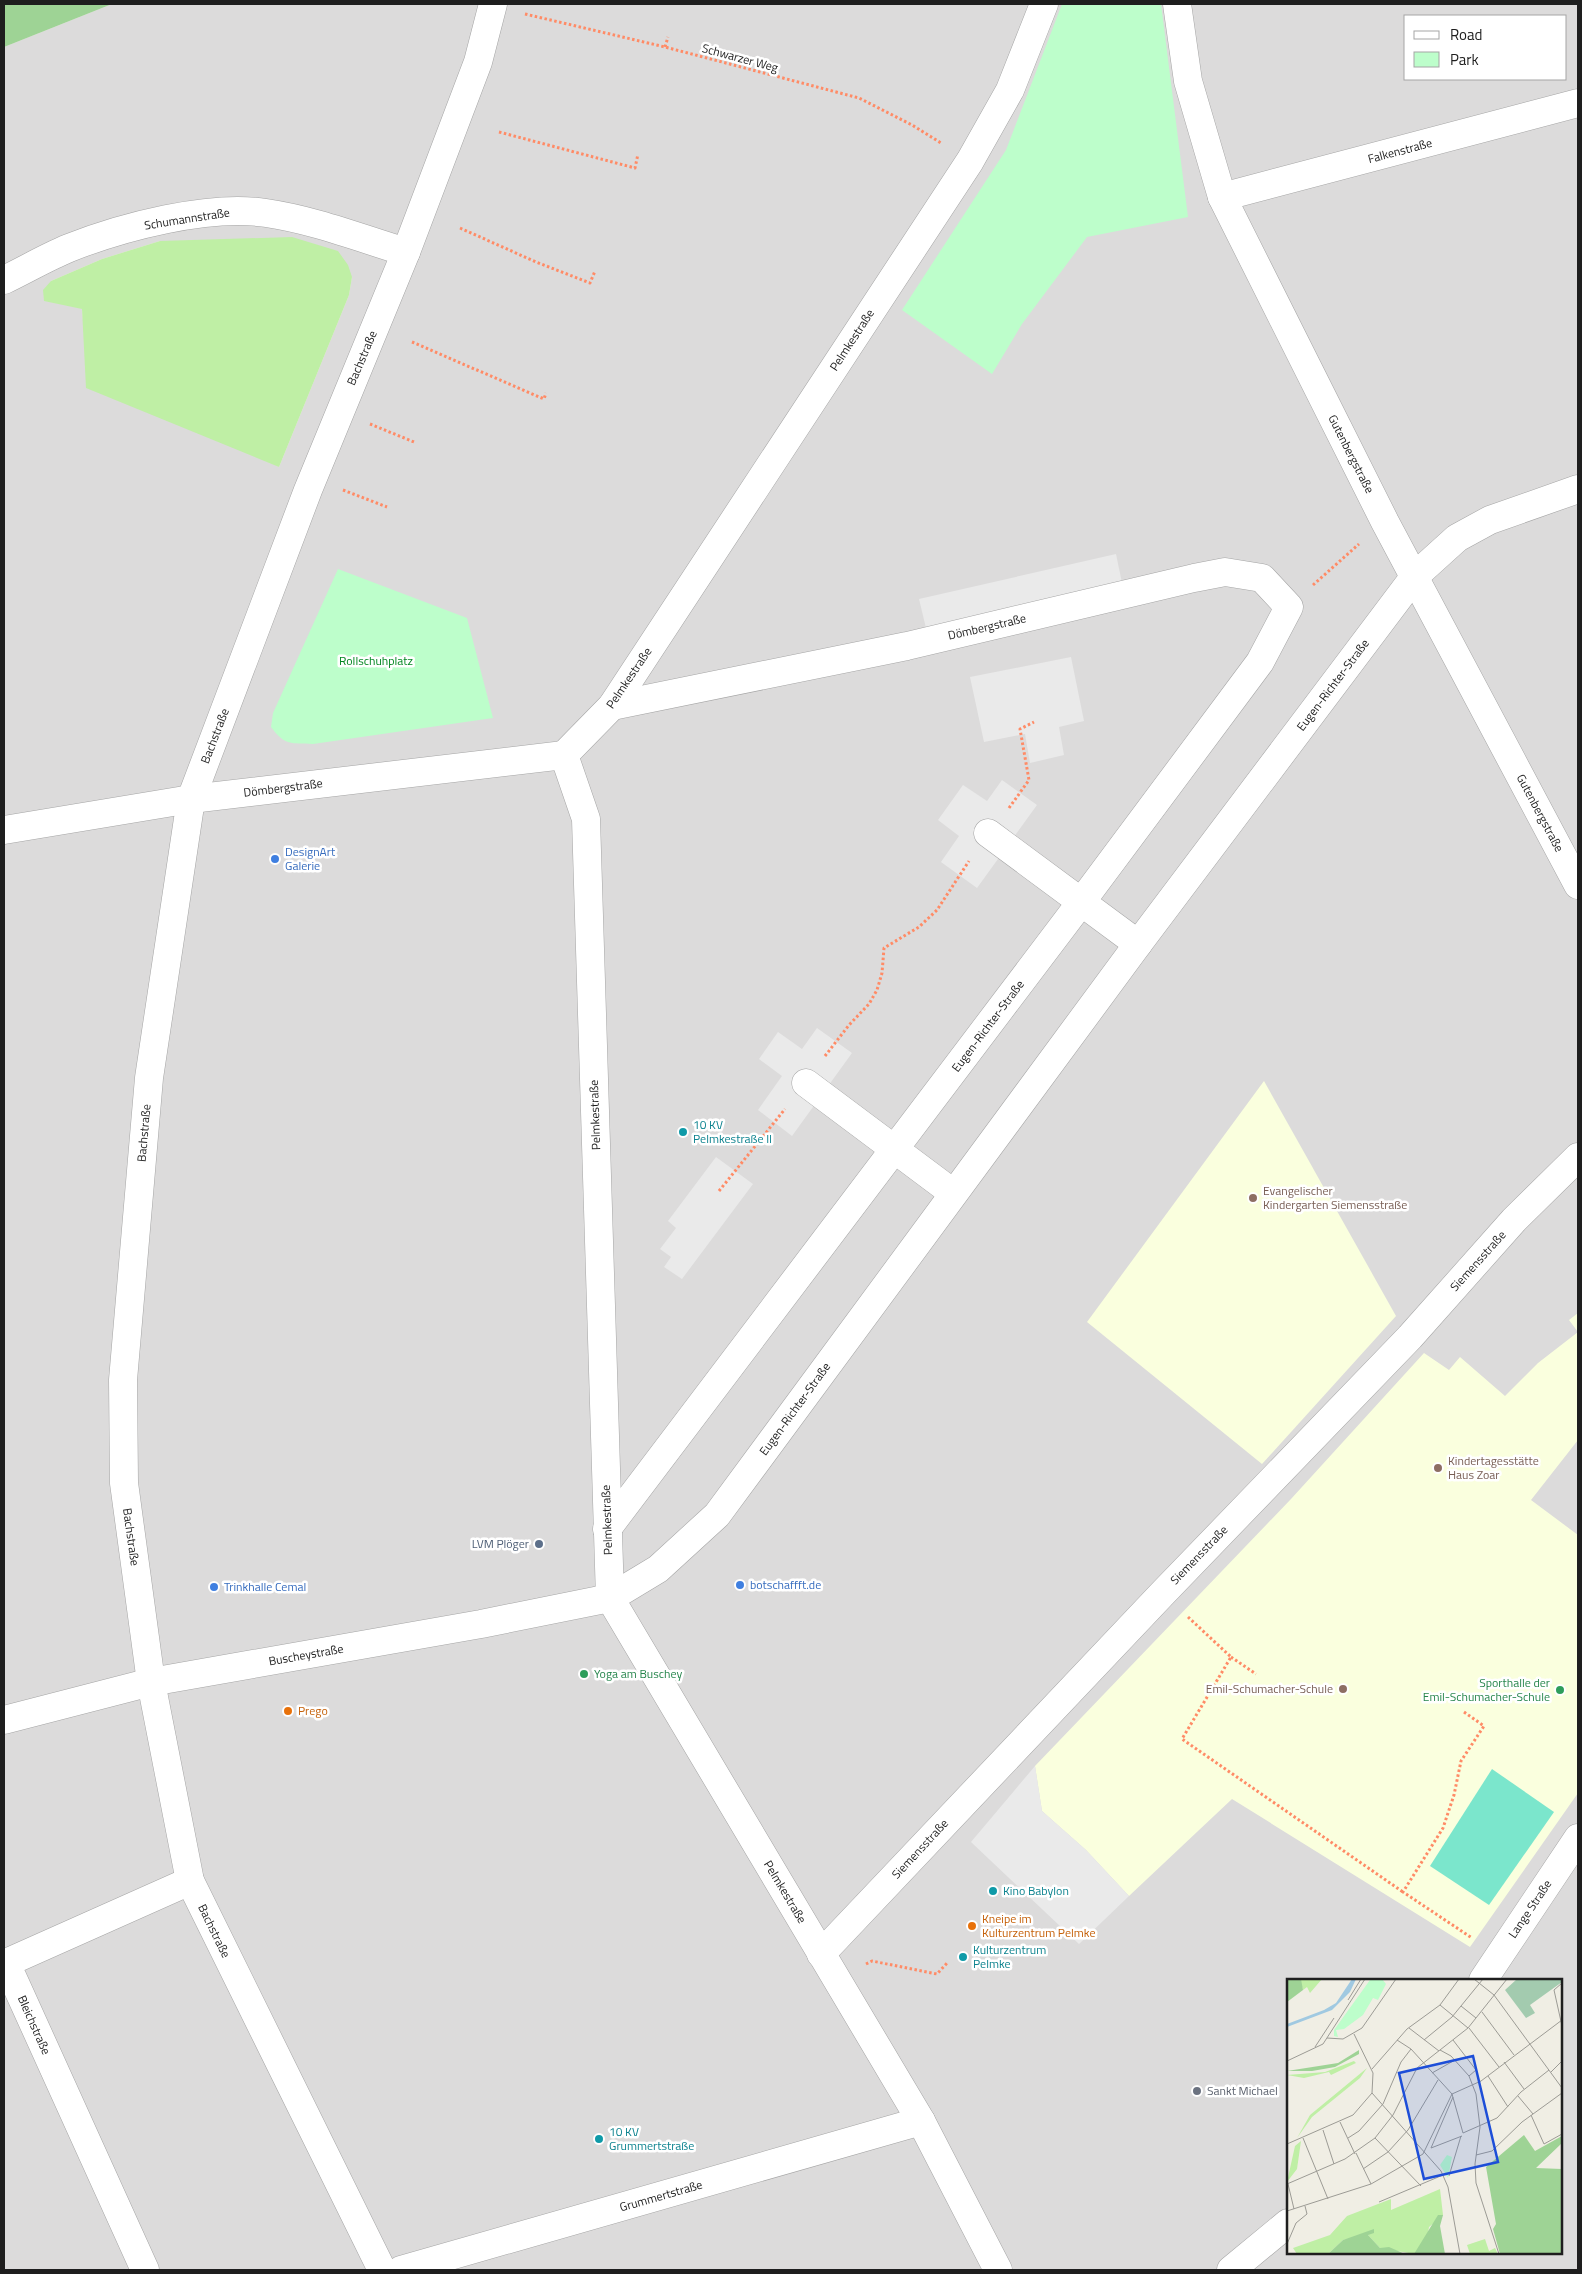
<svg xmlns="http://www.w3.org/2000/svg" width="1582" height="2274" viewBox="0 0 1582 2274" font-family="'Titillium Web',sans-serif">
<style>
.residential{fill:#dcdbdb;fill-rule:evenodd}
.education{fill:#faffde}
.grass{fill:#bfefa5}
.forest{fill:#9ed395}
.park{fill:#bdfecb}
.pitch{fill:#7be6cc}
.parking{fill:#eaeaea}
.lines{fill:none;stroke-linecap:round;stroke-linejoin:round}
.minor-casing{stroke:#a5a5a5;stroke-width:29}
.path{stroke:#ff8b66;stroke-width:3;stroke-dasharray:2.5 2.5;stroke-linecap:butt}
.minor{stroke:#fff;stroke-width:28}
.shop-dot{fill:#3f7fe0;stroke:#fff;stroke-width:2}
.culture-dot{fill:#0f9aa8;stroke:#fff;stroke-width:2}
.education-dot{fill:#8d6e63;stroke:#fff;stroke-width:2}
.service-dot{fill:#5c6f8a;stroke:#fff;stroke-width:2}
.leisure-dot{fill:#2e9e5b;stroke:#fff;stroke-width:2}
.food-dot{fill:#e8710a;stroke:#fff;stroke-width:2}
.worship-dot{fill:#6b7280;stroke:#fff;stroke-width:2}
.labels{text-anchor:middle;stroke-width:5;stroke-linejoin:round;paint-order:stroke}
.street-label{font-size:12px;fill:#1e1e1e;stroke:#fff}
.park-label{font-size:12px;fill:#028620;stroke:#fff}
.shop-label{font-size:12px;fill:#366cbe;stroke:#fff;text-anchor:start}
.culture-label{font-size:12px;fill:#0d838f;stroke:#fff;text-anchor:start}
.education-label{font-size:12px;fill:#785e54;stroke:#fff;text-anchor:start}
.service-label{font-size:12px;fill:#4e5e75;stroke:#fff;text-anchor:end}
.leisure-label{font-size:12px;fill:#27864d;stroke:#fff;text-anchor:start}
.food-label{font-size:12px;fill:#c56008;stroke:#fff;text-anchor:start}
.worship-label{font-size:12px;fill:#5b616d;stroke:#fff;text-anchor:start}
.inset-road{fill:none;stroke:#9c9b95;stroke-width:1}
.view{fill:#1d4ed8;fill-opacity:0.15;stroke:#1d4ed8;stroke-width:2.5}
.inset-edge{fill:none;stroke:#1e1e1e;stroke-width:2.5}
</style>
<rect width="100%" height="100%" fill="#f0eee4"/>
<!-- residential -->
<path class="residential" d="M112,4H1578V2270H4V47ZM1406,16H1566V79H1406ZM160,241L352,277L349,295L279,467L85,341L82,309L51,281L102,259ZM1288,1980H1561V2253H1288Z"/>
<!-- education -->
<g class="education">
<path d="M1264,1081L1396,1316L1262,1464L1087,1322Z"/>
<path d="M1578,1313V1440L1531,1500L1578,1535V1793L1470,1947L1232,1799L1129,1896L1086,1850L1042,1811L1035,1766L1291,1499L1424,1353L1449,1370L1460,1357L1505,1396L1538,1363L1578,1332L1569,1320Z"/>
</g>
<!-- grass -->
<path class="grass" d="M292,237L338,251L348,265L352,277L349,295L279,467L86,388L82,309L44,301L43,290L51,281L102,259L160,241Z"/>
<!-- forest -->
<path class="forest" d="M4,4H112L4,47Z"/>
<!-- park -->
<g class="park">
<path d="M1062,4H1161L1188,217L1087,237L1022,324L992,374L902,310L1006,150Z"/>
<path d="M338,569L467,618L493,718L313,744C291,743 285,746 271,727L273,713Z"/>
</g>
<!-- pitch -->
<path class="pitch" d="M1492,1769L1554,1812L1489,1905L1430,1866Z"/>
<!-- parking -->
<g class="parking">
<path d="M1116,554L1122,583L926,628L919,599Z"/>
<path d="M1071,657L1084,721L1059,727L1064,755L1030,763L1025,734L984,742L970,677Z"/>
<path d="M1002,780L1037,805L977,888L941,862L959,836L938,820L963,785L987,801Z"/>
<path d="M817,1028L852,1053L792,1136L758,1110L782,1076L759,1059L778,1032L802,1049Z"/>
<path d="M716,1157L753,1184L682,1279L664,1267L671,1257L660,1249L676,1228L668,1221Z"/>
<path d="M1035,1766L1042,1811L1086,1850L1129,1896L1079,1944L971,1842Z"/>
</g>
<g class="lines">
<defs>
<g id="minor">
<path d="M1177,4L1188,81L1222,197L1385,522L1578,885"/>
<path d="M1222,197L1578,103"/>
<path d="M4,280C25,270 47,257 69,248C122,227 209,204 266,213C314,220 360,238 406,252"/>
<path d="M564,755L586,819L610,1598L921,2121L998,2270"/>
<path d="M564,755L612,706L970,161L1010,90L1044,4"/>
<path d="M4,830L191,799L564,755"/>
<path d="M988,833L1138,944"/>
<path d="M806,1083L953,1193"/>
<path d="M607,1529L1082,901L1260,662L1289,607L1262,578L1225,572L1194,578L907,646L612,706"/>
<path d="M4,1720L151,1682L481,1624L610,1598L658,1569L717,1515L1138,944L1415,576L1457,538L1490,520L1578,489"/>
<path d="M821,1954L1162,1594L1410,1337L1514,1220L1578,1157"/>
<path d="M1483,1980L1578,1838"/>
<path d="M145,2270L6,1963L190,1881"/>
<path d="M382,2270L190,1881L151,1682L124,1483L123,1380L149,1078L191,799L308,490L406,252L478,62L493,4"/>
<path d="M401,2270L921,2121"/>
<path d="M1231,2270L1288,2223"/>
</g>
</defs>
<!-- minor casing -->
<use href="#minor" class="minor-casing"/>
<!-- path -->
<g class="path">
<path d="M525,14L665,47L859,98L912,125L941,143"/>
<path d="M665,47L668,37"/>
<path d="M499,132L635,168L638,154"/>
<path d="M460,228L536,262L590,283L595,271"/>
<path d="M412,342L544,399L546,393"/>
<path d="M370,424L414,442"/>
<path d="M343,490L387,507"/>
<path d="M1313,585L1359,544"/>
<path d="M1009,808L1029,780L1020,729L1034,722"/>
<path d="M825,1056L849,1025L869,1004L877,990L882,973L884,948L919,927L937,910L969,861"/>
<path d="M719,1191L785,1109"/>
<path d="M1188,1617L1231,1657L1182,1739L1403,1892"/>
<path d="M1231,1657L1256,1674"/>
<path d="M1464,1712L1484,1726L1461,1761L1454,1795L1443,1828L1403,1892L1472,1938"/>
<path d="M866,1964L872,1961L937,1974L948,1962"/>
</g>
<!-- minor -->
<use href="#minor" class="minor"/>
</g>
<!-- markers -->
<g class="shop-dot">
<circle cx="275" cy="859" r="5"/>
<circle cx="740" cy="1585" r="5"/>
<circle cx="214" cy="1587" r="5"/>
</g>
<g class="culture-dot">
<circle cx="683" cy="1132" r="5"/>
<circle cx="993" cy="1891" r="5"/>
<circle cx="963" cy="1957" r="5"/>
<circle cx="599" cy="2139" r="5"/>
</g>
<g class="education-dot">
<circle cx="1253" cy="1198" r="5"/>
<circle cx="1438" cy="1468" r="5"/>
<circle cx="1343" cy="1689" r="5"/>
</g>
<circle class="service-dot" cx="539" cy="1544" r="5"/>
<g class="leisure-dot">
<circle cx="584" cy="1674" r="5"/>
<circle cx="1560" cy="1690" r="5"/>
</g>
<g class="food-dot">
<circle cx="288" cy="1711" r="5"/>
<circle cx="972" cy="1926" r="5"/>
</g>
<circle class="worship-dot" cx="1197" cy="2091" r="5"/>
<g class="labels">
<!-- street labels -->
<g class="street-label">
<text transform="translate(740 58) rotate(15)" y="4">Schwarzer Weg</text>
<text transform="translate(1400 151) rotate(-15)" y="4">Falkenstraße</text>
<text transform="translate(187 219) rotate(-9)" y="4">Schumannstraße</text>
<text transform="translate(852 340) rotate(-57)" y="4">Pelmkestraße</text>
<text transform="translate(362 358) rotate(-67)" y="4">Bachstraße</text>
<text transform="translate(1351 454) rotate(63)" y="4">Gutenbergstraße</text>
<text transform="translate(987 627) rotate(-13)" y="4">Dömbergstraße</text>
<text transform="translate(629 678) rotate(-56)" y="4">Pelmkestraße</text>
<text transform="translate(1333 685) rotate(-53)" y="4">Eugen-Richter-Straße</text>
<text transform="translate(215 736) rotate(-69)" y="4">Bachstraße</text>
<text transform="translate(283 788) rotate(-7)" y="4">Dömbergstraße</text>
<text transform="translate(1540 813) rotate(62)" y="4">Gutenbergstraße</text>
<text transform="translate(988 1026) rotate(-53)" y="4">Eugen-Richter-Straße</text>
<text transform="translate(595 1115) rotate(-92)" y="4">Pelmkestraße</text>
<text transform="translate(144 1133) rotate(-85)" y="4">Bachstraße</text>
<text transform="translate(1478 1261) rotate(-48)" y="4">Siemensstraße</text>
<text transform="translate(795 1409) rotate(-54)" y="4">Eugen-Richter-Straße</text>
<text transform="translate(607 1520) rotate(-92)" y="4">Pelmkestraße</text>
<text transform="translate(131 1537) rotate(82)" y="4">Bachstraße</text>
<text transform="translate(1199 1555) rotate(-46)" y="4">Siemensstraße</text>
<text transform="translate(306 1655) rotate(-10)" y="4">Buscheystraße</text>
<text transform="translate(920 1849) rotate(-47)" y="4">Siemensstraße</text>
<text transform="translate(785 1892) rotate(59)" y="4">Pelmkestraße</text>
<text transform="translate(1530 1909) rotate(-56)" y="4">Lange Straße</text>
<text transform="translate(214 1931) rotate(64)" y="4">Bachstraße</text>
<text transform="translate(34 2025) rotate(66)" y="4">Bleichstraße</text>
<text transform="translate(661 2196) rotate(-16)" y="4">Grummertstraße</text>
</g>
<!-- park labels -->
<g class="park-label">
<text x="376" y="665">Rollschuhplatz</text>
</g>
<!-- shop labels -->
<g class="shop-label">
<text x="285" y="856">DesignArt<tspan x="285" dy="14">Galerie</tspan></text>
<text x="750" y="1589">botschaffft.de</text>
<text x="224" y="1591">Trinkhalle Cemal</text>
</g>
<!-- culture labels -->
<g class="culture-label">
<text x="693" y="1129">10 KV<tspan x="693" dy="14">Pelmkestraße II</tspan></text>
<text x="1003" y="1895">Kino Babylon</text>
<text x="973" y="1954">Kulturzentrum<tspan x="973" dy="14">Pelmke</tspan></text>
<text x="609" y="2136">10 KV<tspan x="609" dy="14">Grummertstraße</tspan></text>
</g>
<!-- education labels -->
<g class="education-label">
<text x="1263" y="1195">Evangelischer<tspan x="1263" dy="14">Kindergarten Siemensstraße</tspan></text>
<text x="1448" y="1465">Kindertagesstätte<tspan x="1448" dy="14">Haus Zoar</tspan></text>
<text x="1333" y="1693" text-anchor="end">Emil-Schumacher-Schule</text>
</g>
<!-- service labels -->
<g class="service-label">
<text x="529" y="1548">LVM Plöger</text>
</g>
<!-- leisure labels -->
<g class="leisure-label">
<text x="594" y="1678">Yoga am Buschey</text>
<text x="1550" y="1687" text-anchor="end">Sporthalle der<tspan x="1550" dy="14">Emil-Schumacher-Schule</tspan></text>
</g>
<!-- food labels -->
<g class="food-label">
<text x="298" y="1715">Prego</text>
<text x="982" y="1923">Kneipe im<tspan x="982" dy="14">Kulturzentrum Pelmke</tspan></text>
</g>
<!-- worship labels -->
<g class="worship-label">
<text x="1207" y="2095">Sankt Michael</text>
</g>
</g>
<!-- overview -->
<g transform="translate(1287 1979)">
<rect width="275" height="275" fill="#f0eee4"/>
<path d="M35,0L23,14L20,8L16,11L13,1ZM67,82L69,84L44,96L42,93L17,99L0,96L38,93ZM80,89L73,99L25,138L10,159L23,136ZM14,162L10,190L0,203L8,167ZM153,210L156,236L142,248L140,260L127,275L93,269L81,256L56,261L41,275H10L6,269L43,256L60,237L104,220V231ZM198,260L202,272L208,269L211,275H183L180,266Z" fill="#bfefa5"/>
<path d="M0,0H14L16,11L0,23ZM72,71V75L48,88L25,92H0L51,84ZM237,156L248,172L275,157V164L249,189L275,190V275H213L206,250L209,245L199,188ZM151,236H156L153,247L158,275H127ZM87,250V254L81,256L93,269L102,268L118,275H41L56,261Z" fill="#9ed395"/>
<path d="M230,0H275V3L243,26L248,34L239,39L218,11Z" fill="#a3cbaf"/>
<path d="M95,0L99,5L91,21L86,19L76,36L57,50L49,51L51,58L47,57V51L83,1ZM160,176L165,178L161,199L153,186Z" fill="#bdfecb"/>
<path d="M65,0H69L63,13L45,31L0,48V45L37,31L49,24Z" fill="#a0c9e1"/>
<path class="inset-road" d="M187,0L207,16L275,109M275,4L267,11L275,47M61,21L74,0M153,26L181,49M174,27L189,39M195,33L227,76M122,49L152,72M182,49L212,88M40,59L56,60L75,49L109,0M110,61L124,70L165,115L176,154M137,61L165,38L196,0M166,61L189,91L182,97M28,68L47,39M153,71L164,77L182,97L189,115L193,148L188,185L189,204L212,275M0,82L36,65L78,0M217,83L237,110M85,90L120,50L153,26L172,0M264,93L275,82M145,94L168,81M201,97L221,128M85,114L154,192L161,208L173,275M231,117L246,135M166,118L144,169L175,157M244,136L257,165L275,155M53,143L68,175M36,151L47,185M176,154L210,139L234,113L262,91M16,159L41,220M61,159L72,152L96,125L114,83L124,70M88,159L134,207M0,165L66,136L85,114L86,94L67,55M69,174L84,205M189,176L205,172L235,143L275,114M76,190L101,173L121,151L151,101M162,197L174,157M0,205L58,180L88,159L106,136L130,89L181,49L220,0M1,205L7,230M92,223L156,196M0,232L84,205L136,175L165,115L194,102L275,41M0,265L9,244L20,235L18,227"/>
<path class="view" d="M186,77L211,183L137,200L112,94Z"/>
<rect width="275" height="275" class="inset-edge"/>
</g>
<!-- border -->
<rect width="1582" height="2274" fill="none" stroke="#1e1e1e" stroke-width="10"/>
<!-- legend -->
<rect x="1404" y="15" width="162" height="65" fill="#ffffff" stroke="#a5a5a5"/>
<rect x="1414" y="31" width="25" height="8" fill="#ffffff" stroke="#a5a5a5"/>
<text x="1450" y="40" font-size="15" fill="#1e1e1e">Road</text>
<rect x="1414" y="52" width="25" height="15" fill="#bdfecb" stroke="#a5a5a5"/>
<text x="1450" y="65" font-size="15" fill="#1e1e1e">Park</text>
</svg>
